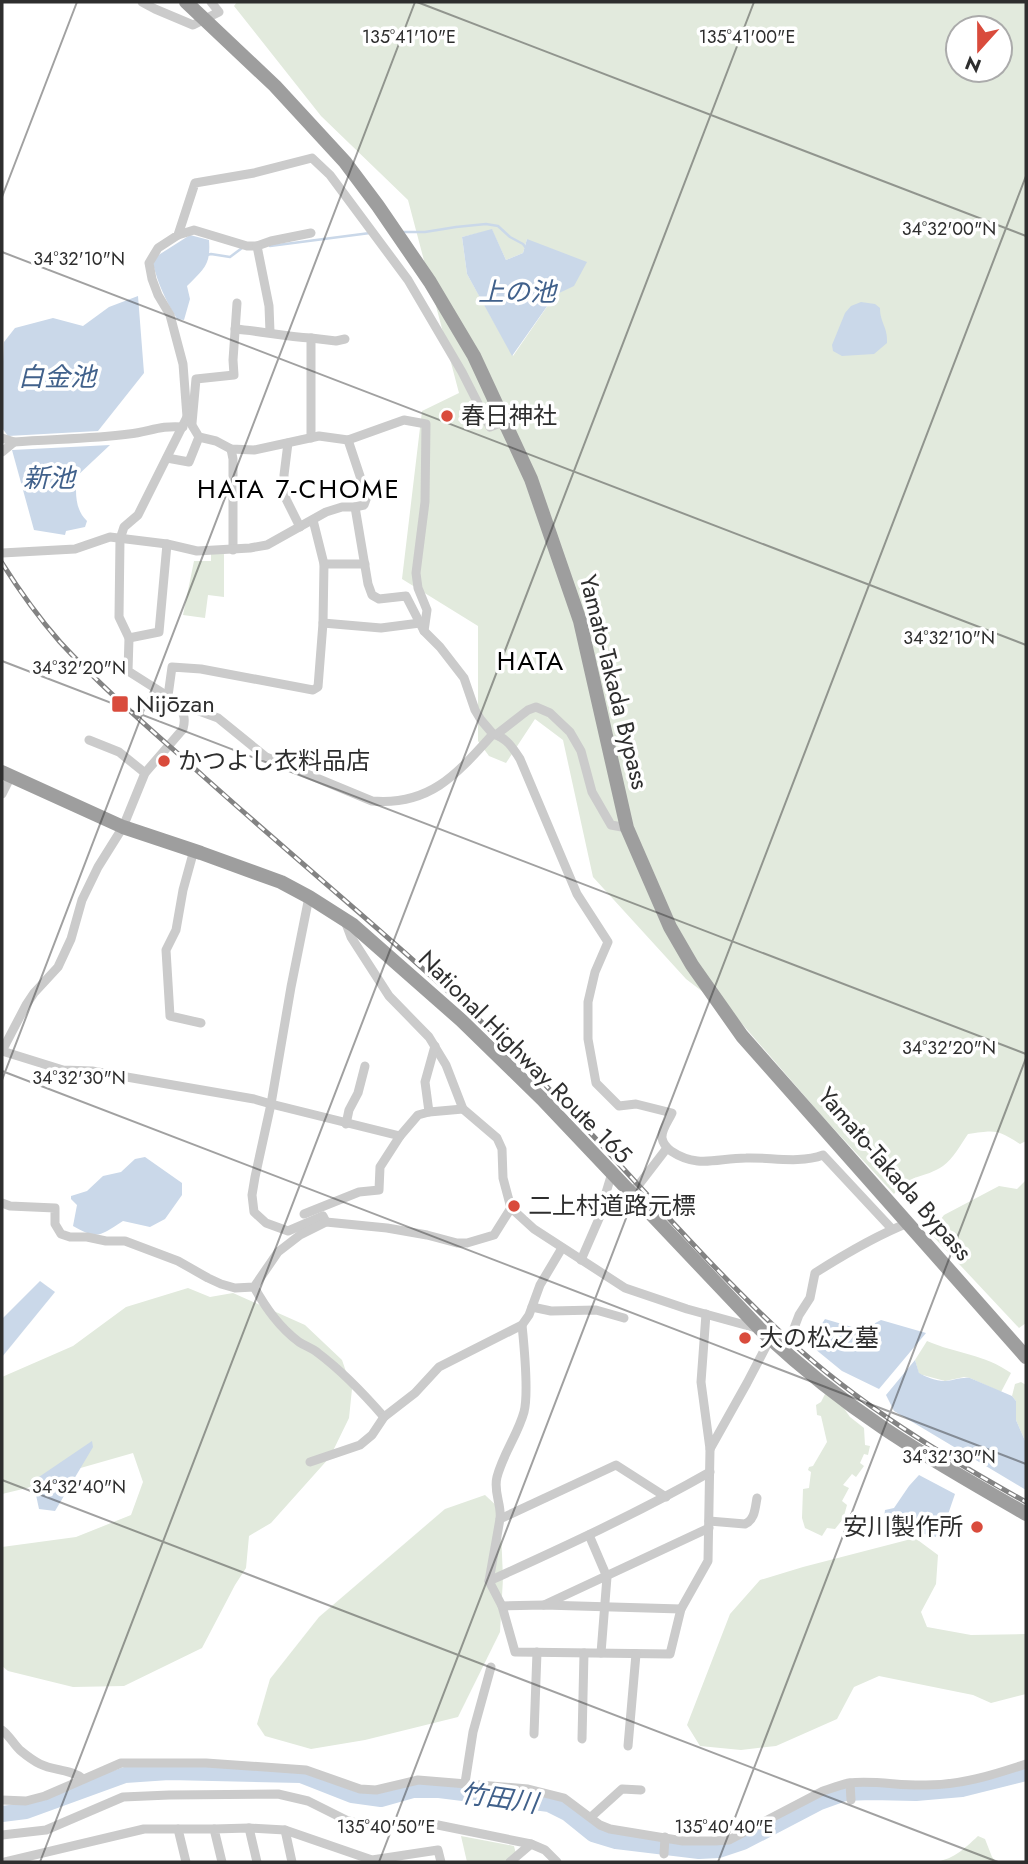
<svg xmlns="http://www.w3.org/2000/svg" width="1028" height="1864" viewBox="0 0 1028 1864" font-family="Jost,'Noto Sans JP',sans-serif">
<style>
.green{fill:#e2eadd;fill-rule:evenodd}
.water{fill:#cad8e9}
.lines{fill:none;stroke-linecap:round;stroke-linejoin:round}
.stream{stroke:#cad8e9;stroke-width:2.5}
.river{stroke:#cad8e9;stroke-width:16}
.minor{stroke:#cbcbcb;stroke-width:9}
.trunk{stroke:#9e9e9e;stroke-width:14}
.rail-casing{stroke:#838383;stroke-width:5}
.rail{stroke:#fff;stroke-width:2.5;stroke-dasharray:8;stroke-linecap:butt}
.ticks{fill:none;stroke:#2e2e2e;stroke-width:2;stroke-opacity:0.45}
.poi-dot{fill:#d94b3c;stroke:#fff;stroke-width:2.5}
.labels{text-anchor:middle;stroke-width:7;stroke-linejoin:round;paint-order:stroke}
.poi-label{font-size:24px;fill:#2e2e2e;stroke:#fff;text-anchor:start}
.street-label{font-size:24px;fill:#2e2e2e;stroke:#fff}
.water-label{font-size:26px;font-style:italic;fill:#41618b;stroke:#fff}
.neighbourhood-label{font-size:26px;letter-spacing:2px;fill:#000;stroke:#fff}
.ticks-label{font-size:18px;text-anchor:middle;fill:#2e2e2e;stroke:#fff;stroke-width:7;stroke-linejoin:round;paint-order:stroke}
</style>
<rect width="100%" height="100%" fill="#fff"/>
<!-- green -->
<g class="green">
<path d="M237,2H1026V1141L1020,1144C997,1129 995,1130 968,1134C961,1144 953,1159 943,1166C924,1179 910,1173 894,1194L822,1116L737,1018L686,979L593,877L563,740L535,719L506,763L489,756L478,741V626L402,579L422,411L459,393L408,200L321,116L234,6ZM958,28H1000V70H958ZM492,230L506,260L523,253L527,239L574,285L555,295L513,356L467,274L462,237Z"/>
<path d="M211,554H224V597L208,595L205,618L183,615L194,561H211Z"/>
<path d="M1026,1180V1323L1019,1328L930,1233L944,1215L999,1186L1017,1189Z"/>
<path d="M188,1288L210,1297L233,1293L305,1325L342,1360L352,1389L349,1418L330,1457L271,1523L249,1536L246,1568L235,1585L202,1648L124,1686L73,1687L8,1671L2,1666V1547L76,1537L131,1515L143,1482L133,1453L77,1469L27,1488L2,1494V1377L73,1346L126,1307Z"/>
<path d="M927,1341C957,1354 984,1354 1011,1373L1001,1392L970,1378L964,1377L945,1381L919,1374L915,1360Z"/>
<path d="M1021,1382L1026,1385V1443L1016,1420V1401L1012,1396L1015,1384Z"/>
<path d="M826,1392L843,1407L850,1417L864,1428L865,1445L870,1446L868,1455L864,1454L860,1463L864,1466L856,1477L852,1474L843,1485L849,1488L842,1501L847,1505L843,1519L835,1529L827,1528L822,1536L805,1528L802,1518L803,1489L809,1488L811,1472L808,1470L809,1467L813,1466L827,1442L821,1416L817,1415L816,1405L821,1402Z"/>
<path d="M485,1495L500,1509L503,1578L500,1632L458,1717L365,1740L311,1749L265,1736L257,1724L270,1679L319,1617L445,1509Z"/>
<path d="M915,1538L938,1555L936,1584L921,1612L927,1627L971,1635L1026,1634V1694L991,1703L973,1695L879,1676L854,1687L837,1719L776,1746L741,1750L700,1746L687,1725L730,1614L760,1580L803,1567Z"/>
<path d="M461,1836L514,1846L516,1854L507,1862H467Z"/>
<path d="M978,1836L985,1839L992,1857L996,1862H932C952,1861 964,1849 978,1836Z"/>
</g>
<!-- water -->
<g class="water">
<path d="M492,229L506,260L523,253L527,239L587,262L574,286L555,295L512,356L467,274L462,237Z"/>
<path d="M190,235L209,240C211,265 204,269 187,286L190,299L184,320L177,319C166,301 158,284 153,264L157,256Z"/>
<path d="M138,296L144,373L98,431L8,436L2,428V382L4,342L15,328L53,318L83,326L109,307Z"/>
<path d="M861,302L875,304L880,308C880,323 888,327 887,343L874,354L842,356L833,351L832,345L845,313L851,306Z"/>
<path d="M110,445L77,476C75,492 75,510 87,521L85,527L66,531L65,535L34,530L12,450Z"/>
<path d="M145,1157L182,1183V1195L165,1219L150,1227L123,1221C100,1236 97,1240 73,1226L77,1205L71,1199V1196L87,1191L103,1176L121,1172L135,1159Z"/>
<path d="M40,1281L55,1292L2,1357V1319Z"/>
<path d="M825,1319L862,1330L881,1320L926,1333L879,1389L842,1371L809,1344Z"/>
<path d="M915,1360L919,1373C926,1377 936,1381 944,1381C953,1381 960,1377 970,1378L1012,1396L1016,1401V1420L1026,1443V1490L894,1411L886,1395Z"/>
<path d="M92,1441L93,1447L55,1511L39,1509L33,1481Z"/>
<path d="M919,1475L955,1494L942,1532L939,1537H936C918,1532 898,1528 884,1518L885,1510L894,1508L909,1486Z"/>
</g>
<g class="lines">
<!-- stream -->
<g class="stream">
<path d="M402,232H425L456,227L486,224L498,226L510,237L523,244L526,248"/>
<path d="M270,246L370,233"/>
<path d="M207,255L211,254L230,257L242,248"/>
</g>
<!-- river -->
<path class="river" d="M2,1814L26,1811L125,1775L169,1772L301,1775L352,1795L381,1799L413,1790H439L549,1804L567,1813L593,1834L616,1841L699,1851L719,1850L743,1842L820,1802L845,1793L871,1792L916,1793L962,1789L1026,1773"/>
<!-- minor -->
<g class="minor">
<path d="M142,2L155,9L193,25L219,12L211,2"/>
<path d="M178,235L194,230L247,246H257L271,241L311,233"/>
<path d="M257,246L269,306L270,332"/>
<path d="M235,329C261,331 285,337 311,338V438"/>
<path d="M311,338L336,341L345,339"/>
<path d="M187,417L138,515L124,527L120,539L119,617L129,638L128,671L180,704L218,718L266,757L372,801C430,806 457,774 493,734"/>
<path d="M505,421L490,427L462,372L408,280L330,175L312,158L254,173L195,183L178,235L158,248L149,263L152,279L158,295L170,315L183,364L187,417L199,437L216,441L231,449L254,450L319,436L348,440L404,420L426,424L425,502L416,573L418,588L427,610L424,631L440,647L464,678L475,710L481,720L493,734C506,737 513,748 520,759L577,894L608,942L595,972L588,1002V1039L596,1083L619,1106L636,1104L672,1113C669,1120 661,1130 662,1138C663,1144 667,1148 671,1151C698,1169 717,1158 746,1158C770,1157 799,1164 823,1155L892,1229"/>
<path d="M192,423L196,379L234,375L233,360L237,303"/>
<path d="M2,438L14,442C52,439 91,439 129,434C149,432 160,425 183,427"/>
<path d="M288,443L284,475L286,499L300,527"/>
<path d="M231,449L233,459V550"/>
<path d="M2,452L14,442"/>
<path d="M167,458L189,462L199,437"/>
<path d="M355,507L368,584L372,595L379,599L406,596L424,631"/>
<path d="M2,553L75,549L110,537L167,544L197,551L250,548L267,545L326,512L342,507H355L364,505L367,497L348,440"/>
<path d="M324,564H365"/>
<path d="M323,623L381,628L420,623"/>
<path d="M129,638L159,632L167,544"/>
<path d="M168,696L172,667L201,669L313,690L318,687L323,623L324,564L313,520"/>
<path d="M497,734L528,710L536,707L550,713L570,732L581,751L592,792L611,825L627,828"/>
<path d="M89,740L119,752L145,773"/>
<path d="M2,794L11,776"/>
<path d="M194,850L183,890L176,930L166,950L170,1016L201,1023"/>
<path d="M309,897L291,987L271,1104L255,1177L252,1195L254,1212L266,1223L288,1231L323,1216L326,1222"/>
<path d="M345,921L351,937L389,996L429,1037L446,1065L463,1109L497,1138L502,1149L503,1178L511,1208L534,1229L625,1288L687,1309L756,1328"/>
<path d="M2,1051L63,1070L92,1071L254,1099L271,1104L400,1136L418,1115L429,1112L425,1082L435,1046"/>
<path d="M2,1051L26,1005L34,993L58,967L71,939L82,900L98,867L123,827L145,773L183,729C186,718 183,714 180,704"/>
<path d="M429,1112L463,1109"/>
<path d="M346,1124L349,1110L358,1093L365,1066"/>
<path d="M630,1192L637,1187L667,1148"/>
<path d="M2,1203L10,1206L55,1208V1224L61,1234L70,1237H87L106,1241H125L178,1261L208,1278L221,1284L235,1288L254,1287L278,1252L300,1235L326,1222L387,1228L427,1235L457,1243H467L494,1235L511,1208"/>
<path d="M304,1214L359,1192L379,1190L380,1167L400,1136"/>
<path d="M581,1260L601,1214L604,1199L612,1173"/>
<path d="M254,1287C266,1308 279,1327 299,1342C305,1346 312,1348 318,1353C342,1371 364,1394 384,1417"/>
<path d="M532,1307L551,1311L596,1310L624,1318"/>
<path d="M706,1314L701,1382L710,1449L747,1383L770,1339"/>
<path d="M785,1352L799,1315L810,1298L815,1273C845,1254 875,1236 908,1223"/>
<path d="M310,1462L360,1445L372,1435L384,1417L415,1393L439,1367L522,1325L529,1315L540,1285L562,1248"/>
<path d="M666,1497L616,1465L500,1519L489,1581L502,1606L515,1652L670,1654L681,1609L708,1561L710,1449"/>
<path d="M500,1519C502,1505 493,1492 497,1477C503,1454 518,1434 524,1412C529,1393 524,1345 522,1325"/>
<path d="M709,1521L745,1524C755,1520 755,1508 757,1498"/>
<path d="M589,1535L607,1577L601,1653"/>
<path d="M489,1581C564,1547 638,1513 710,1472"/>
<path d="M544,1605L709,1528"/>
<path d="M502,1606L544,1605L681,1609"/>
<path d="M2,1730C10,1736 14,1745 21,1751C27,1756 34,1761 40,1764C54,1771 71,1769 83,1779"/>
<path d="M534,1734L537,1652"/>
<path d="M582,1739L584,1653"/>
<path d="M628,1746L636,1654"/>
<path d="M465,1783L473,1732L491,1667"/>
<path d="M850,1783L851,1800"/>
<path d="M2,1800L26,1801L45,1796L121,1763H206L306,1770L360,1789L376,1790L418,1780L528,1789L564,1798L600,1825L610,1829L683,1841H715L729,1840L823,1791C832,1788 840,1785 849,1783C874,1780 901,1786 926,1785C961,1785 993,1775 1026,1764"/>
<path d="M591,1817L622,1789L641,1790"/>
<path d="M249,1828L285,1830L372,1860L438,1850L441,1862"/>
<path d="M178,1829L186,1862"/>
<path d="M285,1830L292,1862"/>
<path d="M2,1835L46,1830L123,1797L169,1795L278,1794L308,1801L346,1820L371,1827L433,1824L531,1844L545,1850L557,1862"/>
<path d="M664,1854L665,1837"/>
<path d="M5,1862L144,1829H214"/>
<path d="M222,1862L214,1829L249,1828L257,1862"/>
<path d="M510,1862L531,1844"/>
</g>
<!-- trunk -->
<g class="trunk">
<path d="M186,2L275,86L345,162L378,206L430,282L474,356L531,479L580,621L627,828L670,927L692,965L742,1036L1026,1357"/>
<path d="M2,772L123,827L201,853L281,882L309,897L353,925L461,1020L542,1099L760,1329C798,1365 839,1398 882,1427C929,1459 978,1486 1026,1514"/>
</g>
<defs>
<path id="rail" d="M2,563C19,590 39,618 60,642C104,690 155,733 203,776C292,856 384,932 472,1013C584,1116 677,1237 789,1340C858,1404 945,1457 1026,1502"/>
</defs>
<!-- rail casing -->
<use href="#rail" class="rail-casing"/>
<!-- rail -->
<use href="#rail" class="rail"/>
</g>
<!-- ticks -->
<path class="ticks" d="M417,2L1026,236M2,197L77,2M2,252L1026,645M2,661L1026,1054M2,1071L1026,1464M2,1080L415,2M2,1480L998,1862M40,1862L754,2M379,1862L1026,176M718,1862L1026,1058"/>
<!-- markers -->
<g class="poi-dot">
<circle cx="447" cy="416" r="7"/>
<rect x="111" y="695" width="18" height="18" rx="3.5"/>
<circle cx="164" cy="761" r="7"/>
<circle cx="514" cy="1206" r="7"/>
<circle cx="745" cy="1338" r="7"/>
<circle cx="977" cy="1527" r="7"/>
</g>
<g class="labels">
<!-- poi labels -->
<g class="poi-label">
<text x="461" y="424">春日神社</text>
<text x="136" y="712">Nijōzan</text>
<text x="178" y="769">かつよし衣料品店</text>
<text x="528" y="1214">二上村道路元標</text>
<text x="759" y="1346">大の松之墓</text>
<text x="963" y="1535" text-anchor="end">安川製作所</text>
</g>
<!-- street labels -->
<g class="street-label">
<text transform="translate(614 682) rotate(76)" y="8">Yamato-Takada Bypass</text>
<text transform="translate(525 1057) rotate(45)" y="8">National Highway Route 165</text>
<text transform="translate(895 1174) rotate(49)" y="8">Yamato-Takada Bypass</text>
</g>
<!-- water labels -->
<g class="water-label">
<text x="517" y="301">上の池</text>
<text x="57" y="386">白金池</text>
<text x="49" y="487">新池</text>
<text transform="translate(499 1798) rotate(8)" y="9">竹田川</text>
</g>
<!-- neighbourhood labels -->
<g class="neighbourhood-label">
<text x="299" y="498">HATA 7-CHOME</text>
<text x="531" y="670">HATA</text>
</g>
</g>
<g class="ticks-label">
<text x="409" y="43">135°41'10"E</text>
<text x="747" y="43">135°41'00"E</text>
<text x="949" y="235">34°32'00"N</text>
<text x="79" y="265">34°32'10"N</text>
<text x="949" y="644">34°32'10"N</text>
<text x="79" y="674">34°32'20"N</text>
<text x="949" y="1054">34°32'20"N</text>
<text x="79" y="1084">34°32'30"N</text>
<text x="949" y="1463">34°32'30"N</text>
<text x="79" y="1493">34°32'40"N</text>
<text x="386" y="1833">135°40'50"E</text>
<text x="724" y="1833">135°40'40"E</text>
</g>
<!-- border -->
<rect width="1028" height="1864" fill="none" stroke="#2e2e2e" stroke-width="7"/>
<!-- north arrow -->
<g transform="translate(979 49) rotate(201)"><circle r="33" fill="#ffffff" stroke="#ababab" stroke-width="2"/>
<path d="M0-5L12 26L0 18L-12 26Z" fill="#d94b3c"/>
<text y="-10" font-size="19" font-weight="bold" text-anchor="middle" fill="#2e2e2e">N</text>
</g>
</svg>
